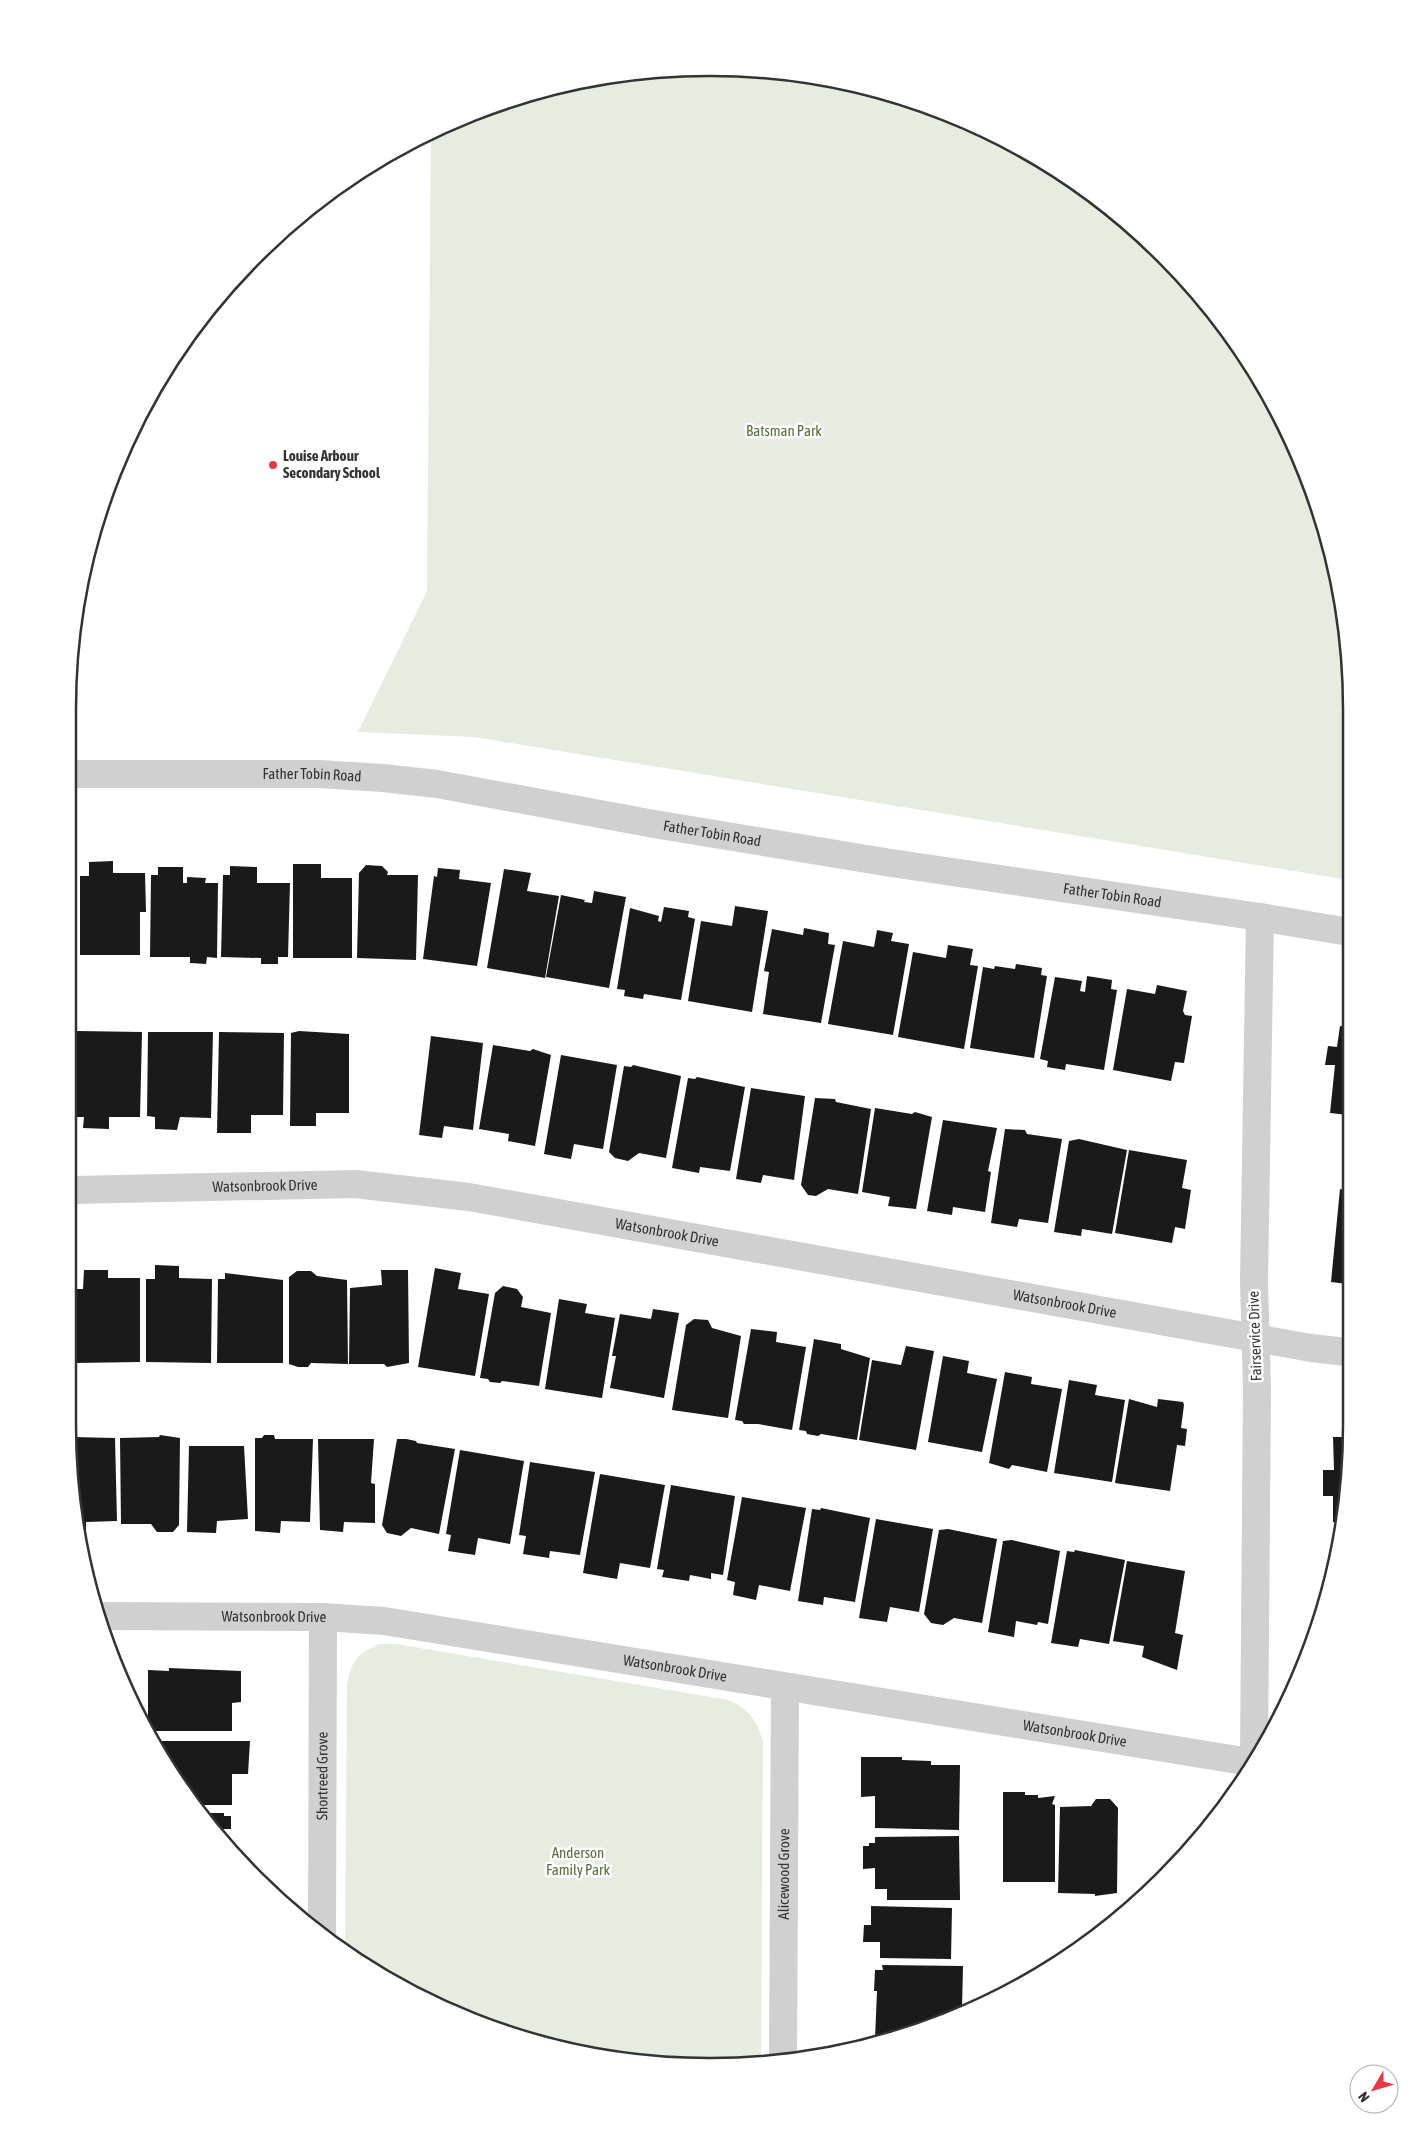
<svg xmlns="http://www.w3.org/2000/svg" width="1419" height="2134" viewBox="0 0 1419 2134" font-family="'Asap Condensed',sans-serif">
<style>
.green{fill:#e6ecdf}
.building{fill:#1a1a1a}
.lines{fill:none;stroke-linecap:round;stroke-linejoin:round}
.minor{stroke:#d0d0d0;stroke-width:28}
.tertiary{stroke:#d0d0d0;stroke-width:28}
.poi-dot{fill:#e63946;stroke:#fff;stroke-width:2}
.labels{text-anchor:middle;stroke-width:5;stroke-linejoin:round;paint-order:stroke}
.park-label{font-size:15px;fill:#56703f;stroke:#fff}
.poi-label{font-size:15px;font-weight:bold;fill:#333;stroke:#fff;text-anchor:start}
.street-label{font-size:15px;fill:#333;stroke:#fff}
.rim{fill:none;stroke:#333;stroke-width:2.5}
</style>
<rect width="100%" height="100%" fill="#fff"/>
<!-- green -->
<g class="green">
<path d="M668,69L794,73L916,102L1031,154L1133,227L1219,319L1285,426L1330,544L1350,668L1349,880L475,737L358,732L427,591L431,132L544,89Z"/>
<path d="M379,1644H396L728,1700C749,1709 757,1720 763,1742L761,2064L667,2065L544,2045L464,2018L345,1949L347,1685C351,1661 357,1654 379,1644Z"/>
</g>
<!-- building -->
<g class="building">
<path d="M113,861V873H145L146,912H140V955H80V876H89V862Z"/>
<path d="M293,864H321V878H352V958H293Z"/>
<path d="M366,865L382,866L388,872L387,875H418L416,960L357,958L359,873Z"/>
<path d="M230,866L257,867V883H290L288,957H278V964H261V958L221,957L223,875H230Z"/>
<path d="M158,867H183V883H187V877L206,878L205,883H218L217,958L207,957L206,964L190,963V957H150L151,875H158Z"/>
<path d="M438,868L460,870L459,879L491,883L477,966L423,959L434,876L437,877Z"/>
<path d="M504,869L531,873L527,891L559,896L545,978L487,968Z"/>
<path d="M594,891L626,897L609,988L546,977L561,895L585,900L584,902L592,903Z"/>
<path d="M735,906L768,911L752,1012L688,1001L701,921L732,926Z"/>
<path d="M664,907L689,911L688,917L695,919L681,1000L644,994L643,999L624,996L625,990L617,989L630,908L659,916L658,921L661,922Z"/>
<path d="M804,928L829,933L828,944L835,945L821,1023L763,1014L769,972L764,971L772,929L803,935Z"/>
<path d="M877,930L893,933L891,941L909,944L893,1035L828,1024L843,941L874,947Z"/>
<path d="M948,945L973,949L970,965L978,966L964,1049L898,1037L913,952L946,958Z"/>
<path d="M1016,964L1042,968L1041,975L1047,976L1034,1058L970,1048L983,967L994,969L995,966L1015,969Z"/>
<path d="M1087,976L1112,980L1111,989L1117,990L1104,1070L1066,1064L1065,1070L1047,1067L1048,1061L1040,1059L1055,977L1082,981L1080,991L1085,992Z"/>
<path d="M1157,985L1187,991L1183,1011L1185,1015L1192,1016L1184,1063L1175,1062L1171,1081L1113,1070L1127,989L1155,994Z"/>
<path d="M1340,1026L1348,1027V1115L1330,1113L1335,1065H1325L1328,1046L1337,1047Z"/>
<path d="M77,1031L142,1032L140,1117H109V1129L83,1128L84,1117H75Z"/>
<path d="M299,1031L349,1034V1113H316V1126H290L291,1033Z"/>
<path d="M148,1032H213L211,1118L180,1117L177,1130L155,1129V1117L147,1116Z"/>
<path d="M219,1032L284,1033L283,1115H251V1133H217Z"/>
<path d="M431,1036L483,1043L473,1130L444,1126L442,1138L419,1135Z"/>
<path d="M493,1045L530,1051L533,1049L551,1055L535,1146L508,1141L509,1134L479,1129Z"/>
<path d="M561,1055L617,1065L603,1149L574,1144L571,1159L544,1154Z"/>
<path d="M633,1065L681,1076L666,1158L639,1153L628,1161L615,1158L609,1152L624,1066L631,1067Z"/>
<path d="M697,1077L745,1087L730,1171L700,1167L699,1173L672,1168L688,1078L695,1079Z"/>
<path d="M751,1088L805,1096L794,1180L763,1175L761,1183L736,1179Z"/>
<path d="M815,1098L835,1099L836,1102L871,1109L858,1194L828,1189L816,1196L808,1195L801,1185Z"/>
<path d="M875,1108L912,1114L915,1112L932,1117L916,1209L888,1206L890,1197L862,1192Z"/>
<path d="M943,1120L997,1128L988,1171L991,1172L985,1212L953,1207L952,1215L927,1211Z"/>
<path d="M1005,1129L1025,1130L1027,1134L1062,1139L1048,1223L1019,1219L1017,1227L991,1223Z"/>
<path d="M1079,1139L1127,1150L1112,1234L1082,1229L1081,1236L1054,1232L1069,1141Z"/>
<path d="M1129,1150L1187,1160L1182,1188L1191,1190L1185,1229L1175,1227L1172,1243L1115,1233Z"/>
<path d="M1340,1189L1348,1191L1347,1284L1331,1282Z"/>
<path d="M155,1265L179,1266V1278L212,1279L211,1363L146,1362V1279H155Z"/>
<path d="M435,1268L461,1273L458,1289L489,1294L475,1376L418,1367Z"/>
<path d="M84,1270H108V1278H140V1362L74,1363L75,1289H83Z"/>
<path d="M381,1270H408L409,1363L387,1367L384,1364H349L350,1288L382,1285Z"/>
<path d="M297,1271H311L317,1276L347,1280L348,1364L311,1363L308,1367H298L289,1364V1277Z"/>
<path d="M225,1273L283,1280V1363H217L218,1279H225Z"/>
<path d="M503,1286L517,1289L523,1297L521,1307L551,1313L539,1386L502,1381L500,1383L490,1382L488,1379L480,1378L495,1293Z"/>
<path d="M559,1299L587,1304L585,1313L615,1318L602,1398L545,1389Z"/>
<path d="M653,1309L679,1313L664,1398L610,1388L616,1356H612L620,1314L651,1319Z"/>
<path d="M694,1319L708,1320L712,1328L741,1336L728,1418L672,1410L686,1325Z"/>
<path d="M751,1329L777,1332L776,1342L806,1347L792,1430L758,1424H744L742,1421L735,1420Z"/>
<path d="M814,1339L841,1344V1349L870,1358L857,1440L821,1434L818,1436L807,1434L806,1431L799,1430Z"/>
<path d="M906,1346L934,1351L916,1450L859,1440L872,1360L901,1365Z"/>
<path d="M943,1356L969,1361L967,1373L997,1379L982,1452L928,1442Z"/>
<path d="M1005,1372L1032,1377L1031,1384L1062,1389L1047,1472L1012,1465L1009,1469L989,1463Z"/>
<path d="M1069,1380L1097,1385L1095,1395L1125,1400L1112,1482L1054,1473Z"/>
<path d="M1129,1399L1157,1407L1158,1399L1183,1402L1184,1405L1181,1428L1187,1429L1185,1446L1177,1445L1170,1491L1115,1483Z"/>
<path d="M160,1435L180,1438L179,1525L173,1532H157L151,1524H121L120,1438L159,1437Z"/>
<path d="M264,1435H274L275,1439H313L310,1522L281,1521L280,1533L255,1531V1438H262Z"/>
<path d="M73,1437L115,1438L117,1521L86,1522V1530H78L73,1509Z"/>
<path d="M1333,1437H1346V1509L1343,1522H1333V1496H1323V1470H1334Z"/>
<path d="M318,1439H374L371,1483L375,1484V1523L344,1522L343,1532L320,1530Z"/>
<path d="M397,1439H406L416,1441L417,1443L455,1449L439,1534L411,1528L401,1536L387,1533L382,1525Z"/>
<path d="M189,1446H244L248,1519L217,1521L216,1533L187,1532Z"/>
<path d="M460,1450L524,1461L510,1544L478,1538L475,1555L448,1551L451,1535L446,1534Z"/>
<path d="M530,1462L595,1472L580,1555L550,1551L549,1558L523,1554L526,1536L519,1535Z"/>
<path d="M600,1474L665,1485L650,1568L620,1563L617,1579L583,1573Z"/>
<path d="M671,1485L735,1496L723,1575L711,1573V1579L690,1575L689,1581L662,1577L664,1570L657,1569Z"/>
<path d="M742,1497L806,1508L790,1591L759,1585L756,1600L733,1595L735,1582L727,1580Z"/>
<path d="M821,1508L870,1518L855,1602L824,1597L823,1605L798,1601L812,1509L820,1510Z"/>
<path d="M876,1519L933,1529L919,1612L890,1607L887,1622L859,1618Z"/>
<path d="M948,1529L997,1539L982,1623L954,1618L943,1625L931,1623L924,1614L939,1530Z"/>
<path d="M1012,1540L1060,1551L1048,1624L1038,1622L1037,1625L1016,1621L1014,1637L988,1632L1003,1541Z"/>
<path d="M1075,1550L1125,1560L1109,1644L1080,1639L1078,1647L1051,1643L1067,1551L1074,1552Z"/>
<path d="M1127,1561L1185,1571L1175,1633L1183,1635L1177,1670L1142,1657L1144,1646L1113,1641Z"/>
<path d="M169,1668L241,1671V1702L232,1703V1731H151L148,1724V1670L169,1671Z"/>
<path d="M156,1741H250L248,1774H232V1805H195L176,1781Z"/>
<path d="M861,1757H902V1760L931,1761V1765H960L959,1830L875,1828V1796L861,1797Z"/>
<path d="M1003,1792H1025V1795H1038V1798L1055,1796L1052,1804L1055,1805V1882H1003Z"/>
<path d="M1096,1799H1110L1118,1808L1117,1893L1095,1896V1894L1058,1893L1060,1807L1091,1806Z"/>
<path d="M202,1813H224V1816H231V1829H223V1839Z"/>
<path d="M959,1836L960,1900H887V1889H875V1868L863,1869V1846H869V1843H875V1837Z"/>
<path d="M871,1906L952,1908L951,1959L880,1958V1942H863L864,1925H871Z"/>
<path d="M882,1965L963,1966L962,2009L882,2042L881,2039H875L877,1991H874L875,1970H883Z"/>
</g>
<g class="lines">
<!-- minor -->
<g class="minor">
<path id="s1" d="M73,1190L355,1184L469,1197L1311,1348L1347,1352"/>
<path id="s2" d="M98,1616L323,1617L384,1621L1250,1762"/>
<path d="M1254,1756L1257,1389L1254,1281L1260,917"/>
<path id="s3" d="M322,1936L323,1617"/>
<path id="s4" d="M783,2060L785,1687"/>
</g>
<!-- tertiary -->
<path class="tertiary" id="s5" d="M73,774H319L383,778L437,784L654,824L891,863L1260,917L1349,932"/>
</g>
<!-- markers -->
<circle class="poi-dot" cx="273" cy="465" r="5"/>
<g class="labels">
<!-- park labels -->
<g class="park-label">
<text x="784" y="436">Batsman Park</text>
<text x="578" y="1858">Anderson<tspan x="578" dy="17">Family Park</tspan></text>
</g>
<!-- poi labels -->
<g class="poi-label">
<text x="283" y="461">Louise Arbour<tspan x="283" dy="17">Secondary School</tspan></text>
</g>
<!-- street labels -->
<g class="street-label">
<text dy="5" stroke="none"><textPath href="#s5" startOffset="239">Father Tobin Road</textPath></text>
<text dy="5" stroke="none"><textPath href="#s5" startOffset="644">Father Tobin Road</textPath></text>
<text dy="5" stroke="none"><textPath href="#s5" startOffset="1049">Father Tobin Road</textPath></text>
<text dy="5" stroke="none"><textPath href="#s1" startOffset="192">Watsonbrook Drive</textPath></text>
<text dy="5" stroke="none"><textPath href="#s1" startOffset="598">Watsonbrook Drive</textPath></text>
<text dy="5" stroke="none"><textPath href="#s1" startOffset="1002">Watsonbrook Drive</textPath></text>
<text transform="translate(1255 1336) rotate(-92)" y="5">Fairservice Drive</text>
<text dy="5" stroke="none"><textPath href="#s2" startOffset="176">Watsonbrook Drive</textPath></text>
<text dy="5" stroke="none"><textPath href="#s2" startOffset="581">Watsonbrook Drive</textPath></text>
<text dy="5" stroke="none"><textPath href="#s2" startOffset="986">Watsonbrook Drive</textPath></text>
<text dy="5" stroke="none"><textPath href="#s3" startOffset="160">Shortreed Grove</textPath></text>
<text dy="5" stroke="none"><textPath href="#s4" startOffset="186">Alicewood Grove</textPath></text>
</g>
</g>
<!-- crop -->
<path d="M0 0H1419V2134H0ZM709 76H710A633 633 0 0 1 1343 709V1425A633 633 0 0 1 710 2058H709A633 633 0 0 1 76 1425V709A633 633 0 0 1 709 76Z" fill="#fff" fill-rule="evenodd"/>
<path class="rim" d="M709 76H710A633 633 0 0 1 1343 709V1425A633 633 0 0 1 710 2058H709A633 633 0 0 1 76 1425V709A633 633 0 0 1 709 76Z"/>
<!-- north arrow -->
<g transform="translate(1374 2089) rotate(232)"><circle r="24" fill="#ffffff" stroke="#adadad"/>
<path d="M0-4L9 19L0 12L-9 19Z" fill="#e63946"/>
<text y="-8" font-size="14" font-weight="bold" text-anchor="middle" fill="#333333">N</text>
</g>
</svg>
